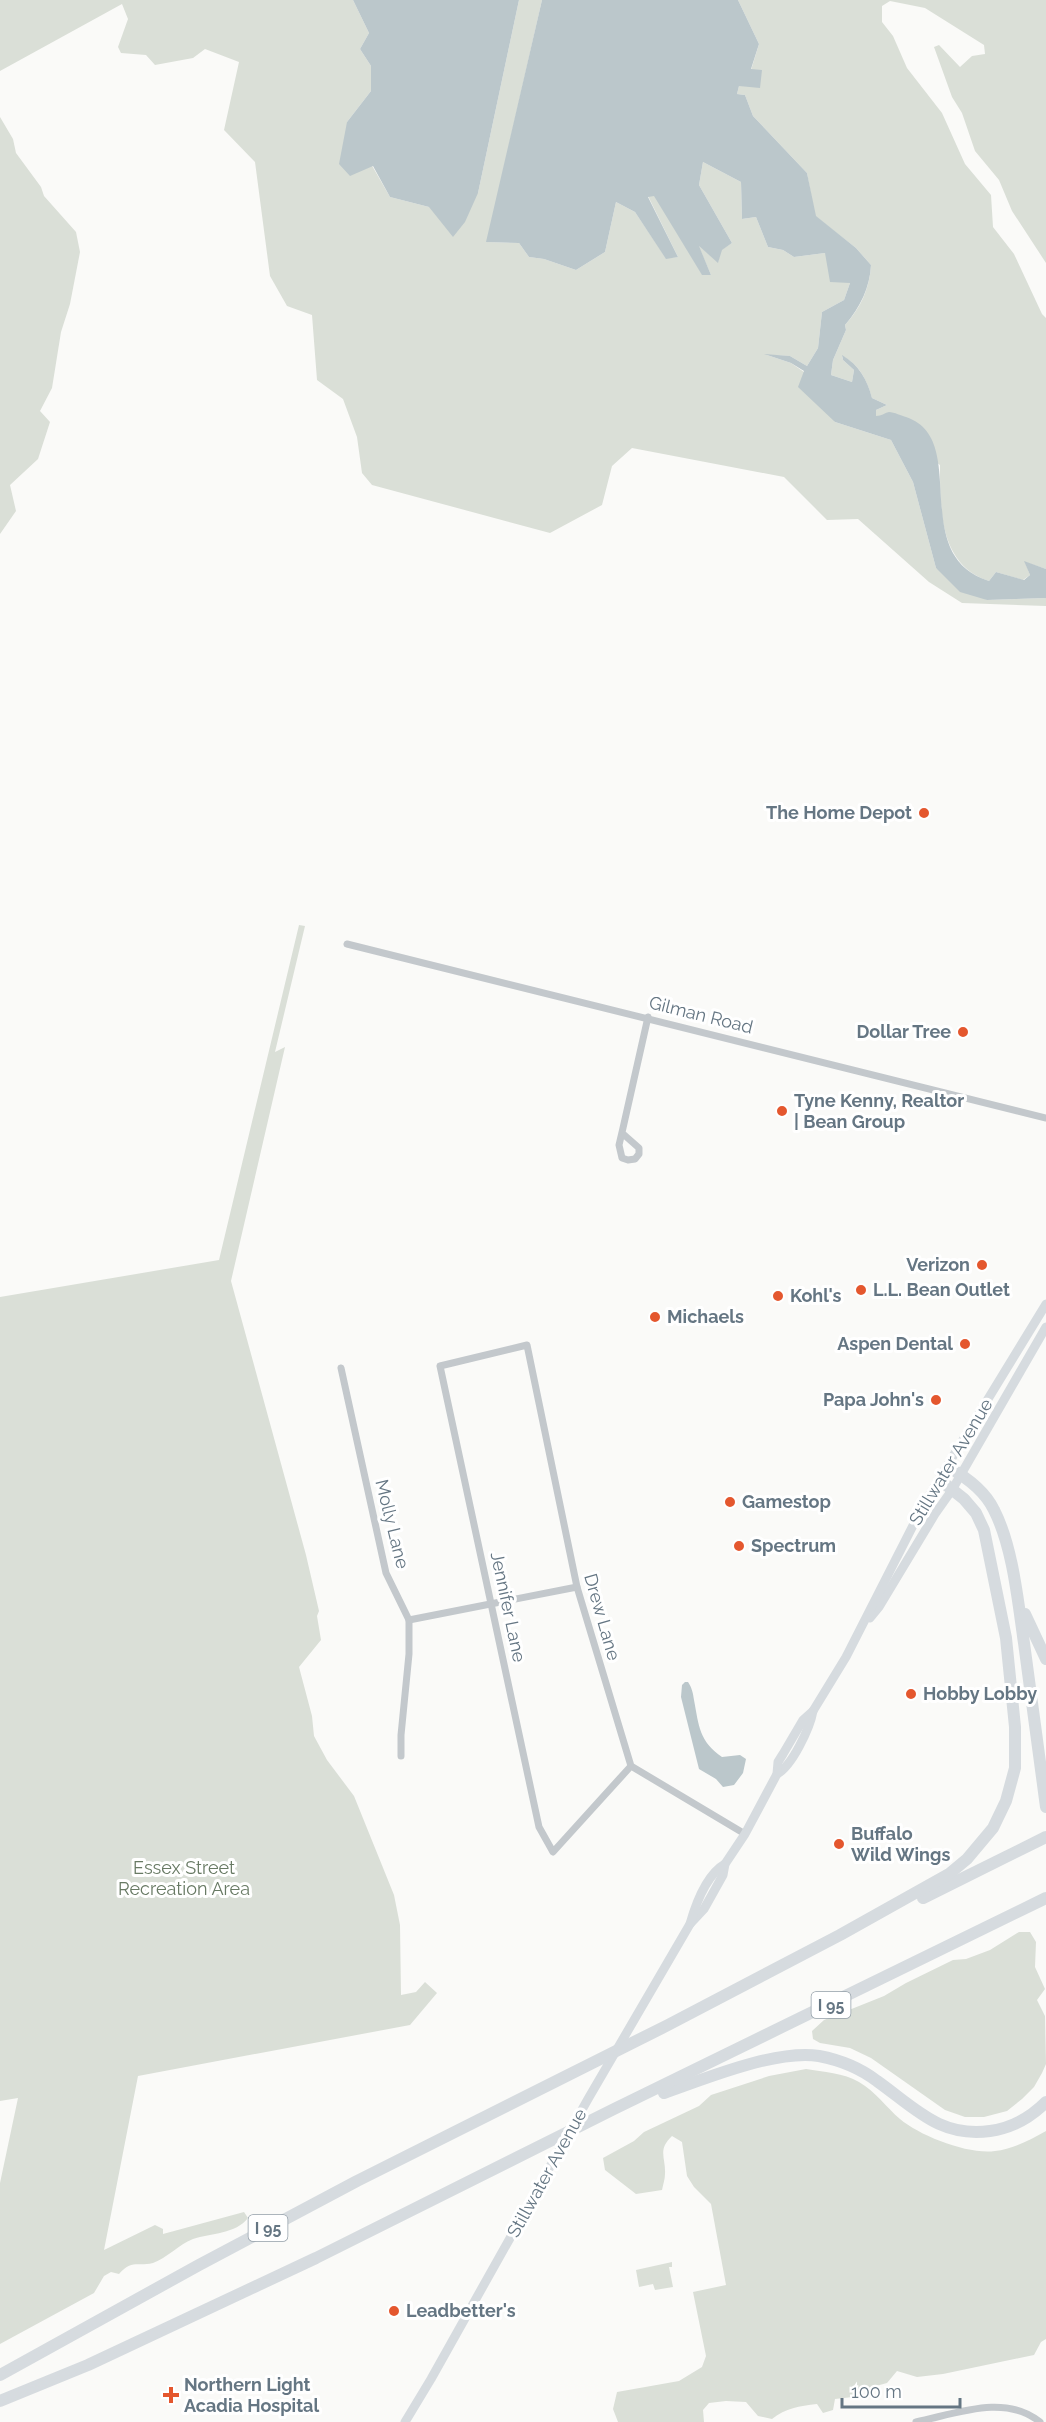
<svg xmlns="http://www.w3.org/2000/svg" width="1046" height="2422" viewBox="0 0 1046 2422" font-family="Raleway,sans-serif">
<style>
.green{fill:#dadfd7}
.water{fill:#bbc7cb}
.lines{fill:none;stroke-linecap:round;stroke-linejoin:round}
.street{stroke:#c3c8cc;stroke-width:7}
.secondary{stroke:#d6dbdf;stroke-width:9}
.highway{stroke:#d6dbdf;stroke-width:12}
.poi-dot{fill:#e4572e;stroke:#fff;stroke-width:2}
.labels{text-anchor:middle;stroke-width:6;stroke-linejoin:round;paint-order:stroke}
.shield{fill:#fff;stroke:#939fa8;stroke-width:1.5}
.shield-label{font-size:16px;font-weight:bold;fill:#657683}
.poi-label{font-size:18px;font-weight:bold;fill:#657683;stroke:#fff;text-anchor:start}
.street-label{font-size:18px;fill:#657683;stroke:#fff}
.park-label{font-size:18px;fill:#687a64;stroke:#fff}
</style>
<rect width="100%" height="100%" fill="#fafaf8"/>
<!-- green -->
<g class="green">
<path d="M0,0H353L369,33L360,49L371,66V91L347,122L390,197L429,207L478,193L519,0H542L487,242L519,243L529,257L544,259L576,270L605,252L616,202L635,212L666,258L678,257L648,196H655L702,274L711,275L698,245L718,262L721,250L732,243L699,185L703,162L741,182L742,219L756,217L768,247L783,250L794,257L825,253L850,283L844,300L822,312L818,348L807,366L790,356L767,355L791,363L804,372L835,422L891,440L913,482L936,568L987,600L1046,598V606L962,603L929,582L858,519L827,520L784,477L632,448L612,466L602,505L550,533L372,485L362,473L357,437L343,399L317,380L312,315L287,306L270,276L255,162L224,130L239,62L205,49L193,58L155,65L146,55L121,53L118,47L128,19L122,4L0,71Z"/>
<path d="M738,0H1046V263L1012,211L999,180L975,151L962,113L952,97L934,47L939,45L960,67L972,56L985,54L984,45L925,8L890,1L882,6V22L893,36L907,68L942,113L965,164L991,195L993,227L1014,254L1042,314L1046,318V569L1025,562L1030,575L1023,580L996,572L989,581C939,565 940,509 940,465L876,416V410L887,405L872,398C867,380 859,364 842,356L843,360L854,370L852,382L831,375L833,360L846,330L845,325C860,309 870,288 871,265L856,248L815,216L807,173L753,116L745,95L737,94L739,86L762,70H751L759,44Z"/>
<path d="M0,117L13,139L16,153L41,187L44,196L76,232L80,252L70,304L61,332L52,388L40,411L50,422L38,459L10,485L16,511L0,534Z"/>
<path d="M299,925L305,926L275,1052L285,1047L231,1281L306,1555L319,1611L317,1616L321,1640L299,1667L312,1716L314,1736L327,1760L354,1796L394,1895L400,1925L401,1995L416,1992L425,1982L437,1993L410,2025L138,2076L104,2250L155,2225L163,2229V2234L244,2212L248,2218C236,2234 211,2233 193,2239C178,2245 167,2258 153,2263C137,2267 132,2259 119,2274L111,2272L104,2276L94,2293L0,2344V2183L18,2098L0,2101V1297L219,1260Z"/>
<path d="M1019,1932H1030L1036,1942L1035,1967L1045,1989L1037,2000L1045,2016L1046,2064L1042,2073L1034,2087L1022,2099L1007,2111L984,2117H965L945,2110L871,2058L850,2048L820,2043L813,2039L812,2031L824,2020L884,1996L906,1983L953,1960L966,1959L990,1950Z"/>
<path d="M806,2069C823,2072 844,2073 859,2082C876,2092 886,2107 900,2119C920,2136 969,2155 995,2151C1013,2149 1030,2140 1046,2131V2339L1041,2342L1034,2355L943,2374L917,2377L897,2371L887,2383L865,2389L853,2397L835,2399L833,2410L823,2413L817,2404C799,2406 786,2408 772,2419L758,2416L746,2402L726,2401L709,2403L703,2410L704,2422H618L613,2409L617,2392L679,2381L702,2367L706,2356L693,2292L726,2285L711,2204L694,2187L687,2176L682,2142L672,2136C657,2150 666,2158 665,2174C665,2179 663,2185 662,2190L636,2194L605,2170L603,2158L634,2141L644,2132L699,2106L711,2095L769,2076Z"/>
<path d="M672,2262V2267H669L673,2287L655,2290L653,2284L639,2287L636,2270Z"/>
</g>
<!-- water -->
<g class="water">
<path d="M353,0H519L478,193L465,222L453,237L429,207L390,197L373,166L350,176L339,164L347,122L371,91V66L360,49L369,33Z"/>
<path d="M542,0H738L759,44L751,69L762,70L760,88L739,86L737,94L745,95L753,116L807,173L816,216L856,248L871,265C870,287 860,308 845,325L846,330L833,360L831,375L852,382L854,370L843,360L842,355C859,365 867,379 872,398L887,405L876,410V416C882,416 884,413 889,412C894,412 902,416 906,417C972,439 906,555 989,581L996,572L1024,580L1030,575L1024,561L1046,569V598L987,600L960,592L936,568L913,482L891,440L835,422L798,387L804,371L791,363L764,354L790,356L807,366L818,348L822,312L844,300L850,283L830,282L825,253L794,257L783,250L768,247L756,217L742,219L741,182L703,162L699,185L732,243L722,250L718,263L699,246L711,275H702L654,196L648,197L678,257L666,259L635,212L616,202L605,252L576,270L544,259L529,257L519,243L486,242Z"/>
<path d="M685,1682H688C692,1688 693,1693 694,1700C699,1726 699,1741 722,1757L740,1755L746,1759L743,1773L734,1785L723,1787L716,1779L699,1769L681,1697L682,1685Z"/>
</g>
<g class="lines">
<!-- street -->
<g class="street">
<path d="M347,944L1046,1118"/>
<path d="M622,1133L639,1148V1154L635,1159L628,1160L622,1158L619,1145L623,1128L648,1017"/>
<path d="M341,1368L386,1573L409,1620V1654L401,1735V1756"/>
<path d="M409,1620L577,1587"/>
<path d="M631,1766L553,1852L539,1827L440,1366L527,1345L577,1587L631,1766L745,1834"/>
<path d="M916,2422C955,2414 1005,2393 1040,2422"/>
</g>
<!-- secondary -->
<g class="secondary">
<path d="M870,1618L879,1607L935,1514L952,1490L1046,1327"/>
<path d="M777,1774C792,1766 810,1728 813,1711"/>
<path d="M690,1924L704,1909L723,1875L725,1864L745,1834L777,1774L778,1762L783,1754L803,1720L813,1711L846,1657L925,1502L1046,1304"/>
<path d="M405,2422L431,2379L588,2099L690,1924C696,1903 706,1875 725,1864"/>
</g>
<!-- highway -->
<g class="highway">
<path d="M948,1467C966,1477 985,1491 994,1510C1013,1547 1018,1602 1024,1643C1031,1698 1039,1752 1046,1807"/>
<path d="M1025,1614L1046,1659"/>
<path d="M923,1898L1046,1837"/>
<path d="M664,2093C705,2079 776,2049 819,2056C840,2060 860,2068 877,2081C915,2108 940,2138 990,2131C1012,2128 1031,2117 1046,2102"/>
<path d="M0,2375L199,2265L357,2181L668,2025L840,1935L949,1874L967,1859L993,1828L1006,1801L1015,1768V1727L1006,1638L984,1530L976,1513L964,1499L940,1480"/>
<path d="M0,2401L88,2365L316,2258L614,2109L1046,1898"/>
</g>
</g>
<!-- markers -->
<g class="poi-dot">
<circle cx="924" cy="813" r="6"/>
<circle cx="963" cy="1032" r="6"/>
<circle cx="782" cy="1111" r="6"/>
<circle cx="982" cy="1265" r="6"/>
<circle cx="861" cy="1290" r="6"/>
<circle cx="778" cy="1296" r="6"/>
<circle cx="655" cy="1317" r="6"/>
<circle cx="965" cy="1344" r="6"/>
<circle cx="936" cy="1400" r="6"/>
<circle cx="730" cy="1502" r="6"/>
<circle cx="739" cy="1546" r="6"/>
<circle cx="911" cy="1694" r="6"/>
<circle cx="839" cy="1844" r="6"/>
<circle cx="394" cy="2311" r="6"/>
<path d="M168 2386h6v6h6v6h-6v6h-6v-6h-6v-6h6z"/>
</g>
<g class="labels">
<!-- shield labels -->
<g class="shield">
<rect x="811.5" y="1992" width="39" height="26" rx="4.5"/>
<rect x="248.5" y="2215" width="39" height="26" rx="4.5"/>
</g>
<g class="shield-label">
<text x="831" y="2011">I 95</text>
<text x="268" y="2234">I 95</text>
</g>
<!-- poi labels -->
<g class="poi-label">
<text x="912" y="819" text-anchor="end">The Home Depot</text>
<text x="951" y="1038" text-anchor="end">Dollar Tree</text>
<text x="794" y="1107">Tyne Kenny, Realtor<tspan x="794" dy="21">| Bean Group</tspan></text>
<text x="970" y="1271" text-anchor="end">Verizon</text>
<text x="873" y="1296">L.L. Bean Outlet</text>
<text x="790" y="1302">Kohl's</text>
<text x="667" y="1323">Michaels</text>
<text x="953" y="1350" text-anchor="end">Aspen Dental</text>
<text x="924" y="1406" text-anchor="end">Papa John's</text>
<text x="742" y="1508">Gamestop</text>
<text x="751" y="1552">Spectrum</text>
<text x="923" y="1700">Hobby Lobby</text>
<text x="851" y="1840">Buffalo<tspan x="851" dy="21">Wild Wings</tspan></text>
<text x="406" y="2317">Leadbetter's</text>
<text x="184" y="2391">Northern Light<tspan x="184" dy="21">Acadia Hospital</tspan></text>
</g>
<!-- street labels -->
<g class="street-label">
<text transform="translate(701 1015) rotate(14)" y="6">Gilman Road</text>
<text transform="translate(951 1462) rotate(-59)" y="6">Stillwater Avenue</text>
<text transform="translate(392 1524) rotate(76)" y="6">Molly Lane</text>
<text transform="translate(508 1607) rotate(78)" y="6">Jennifer Lane</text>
<text transform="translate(602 1617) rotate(74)" y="6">Drew Lane</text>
<text transform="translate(547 2173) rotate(-61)" y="6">Stillwater Avenue</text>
</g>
<!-- park labels -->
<g class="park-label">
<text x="184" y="1874">Essex Street<tspan x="184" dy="21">Recreation Area</tspan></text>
</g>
</g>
<!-- scale -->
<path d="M842 2398v9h118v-9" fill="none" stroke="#657683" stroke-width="3"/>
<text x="851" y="2398" font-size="18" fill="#657683" stroke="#ffffff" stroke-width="4.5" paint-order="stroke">100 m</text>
</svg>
